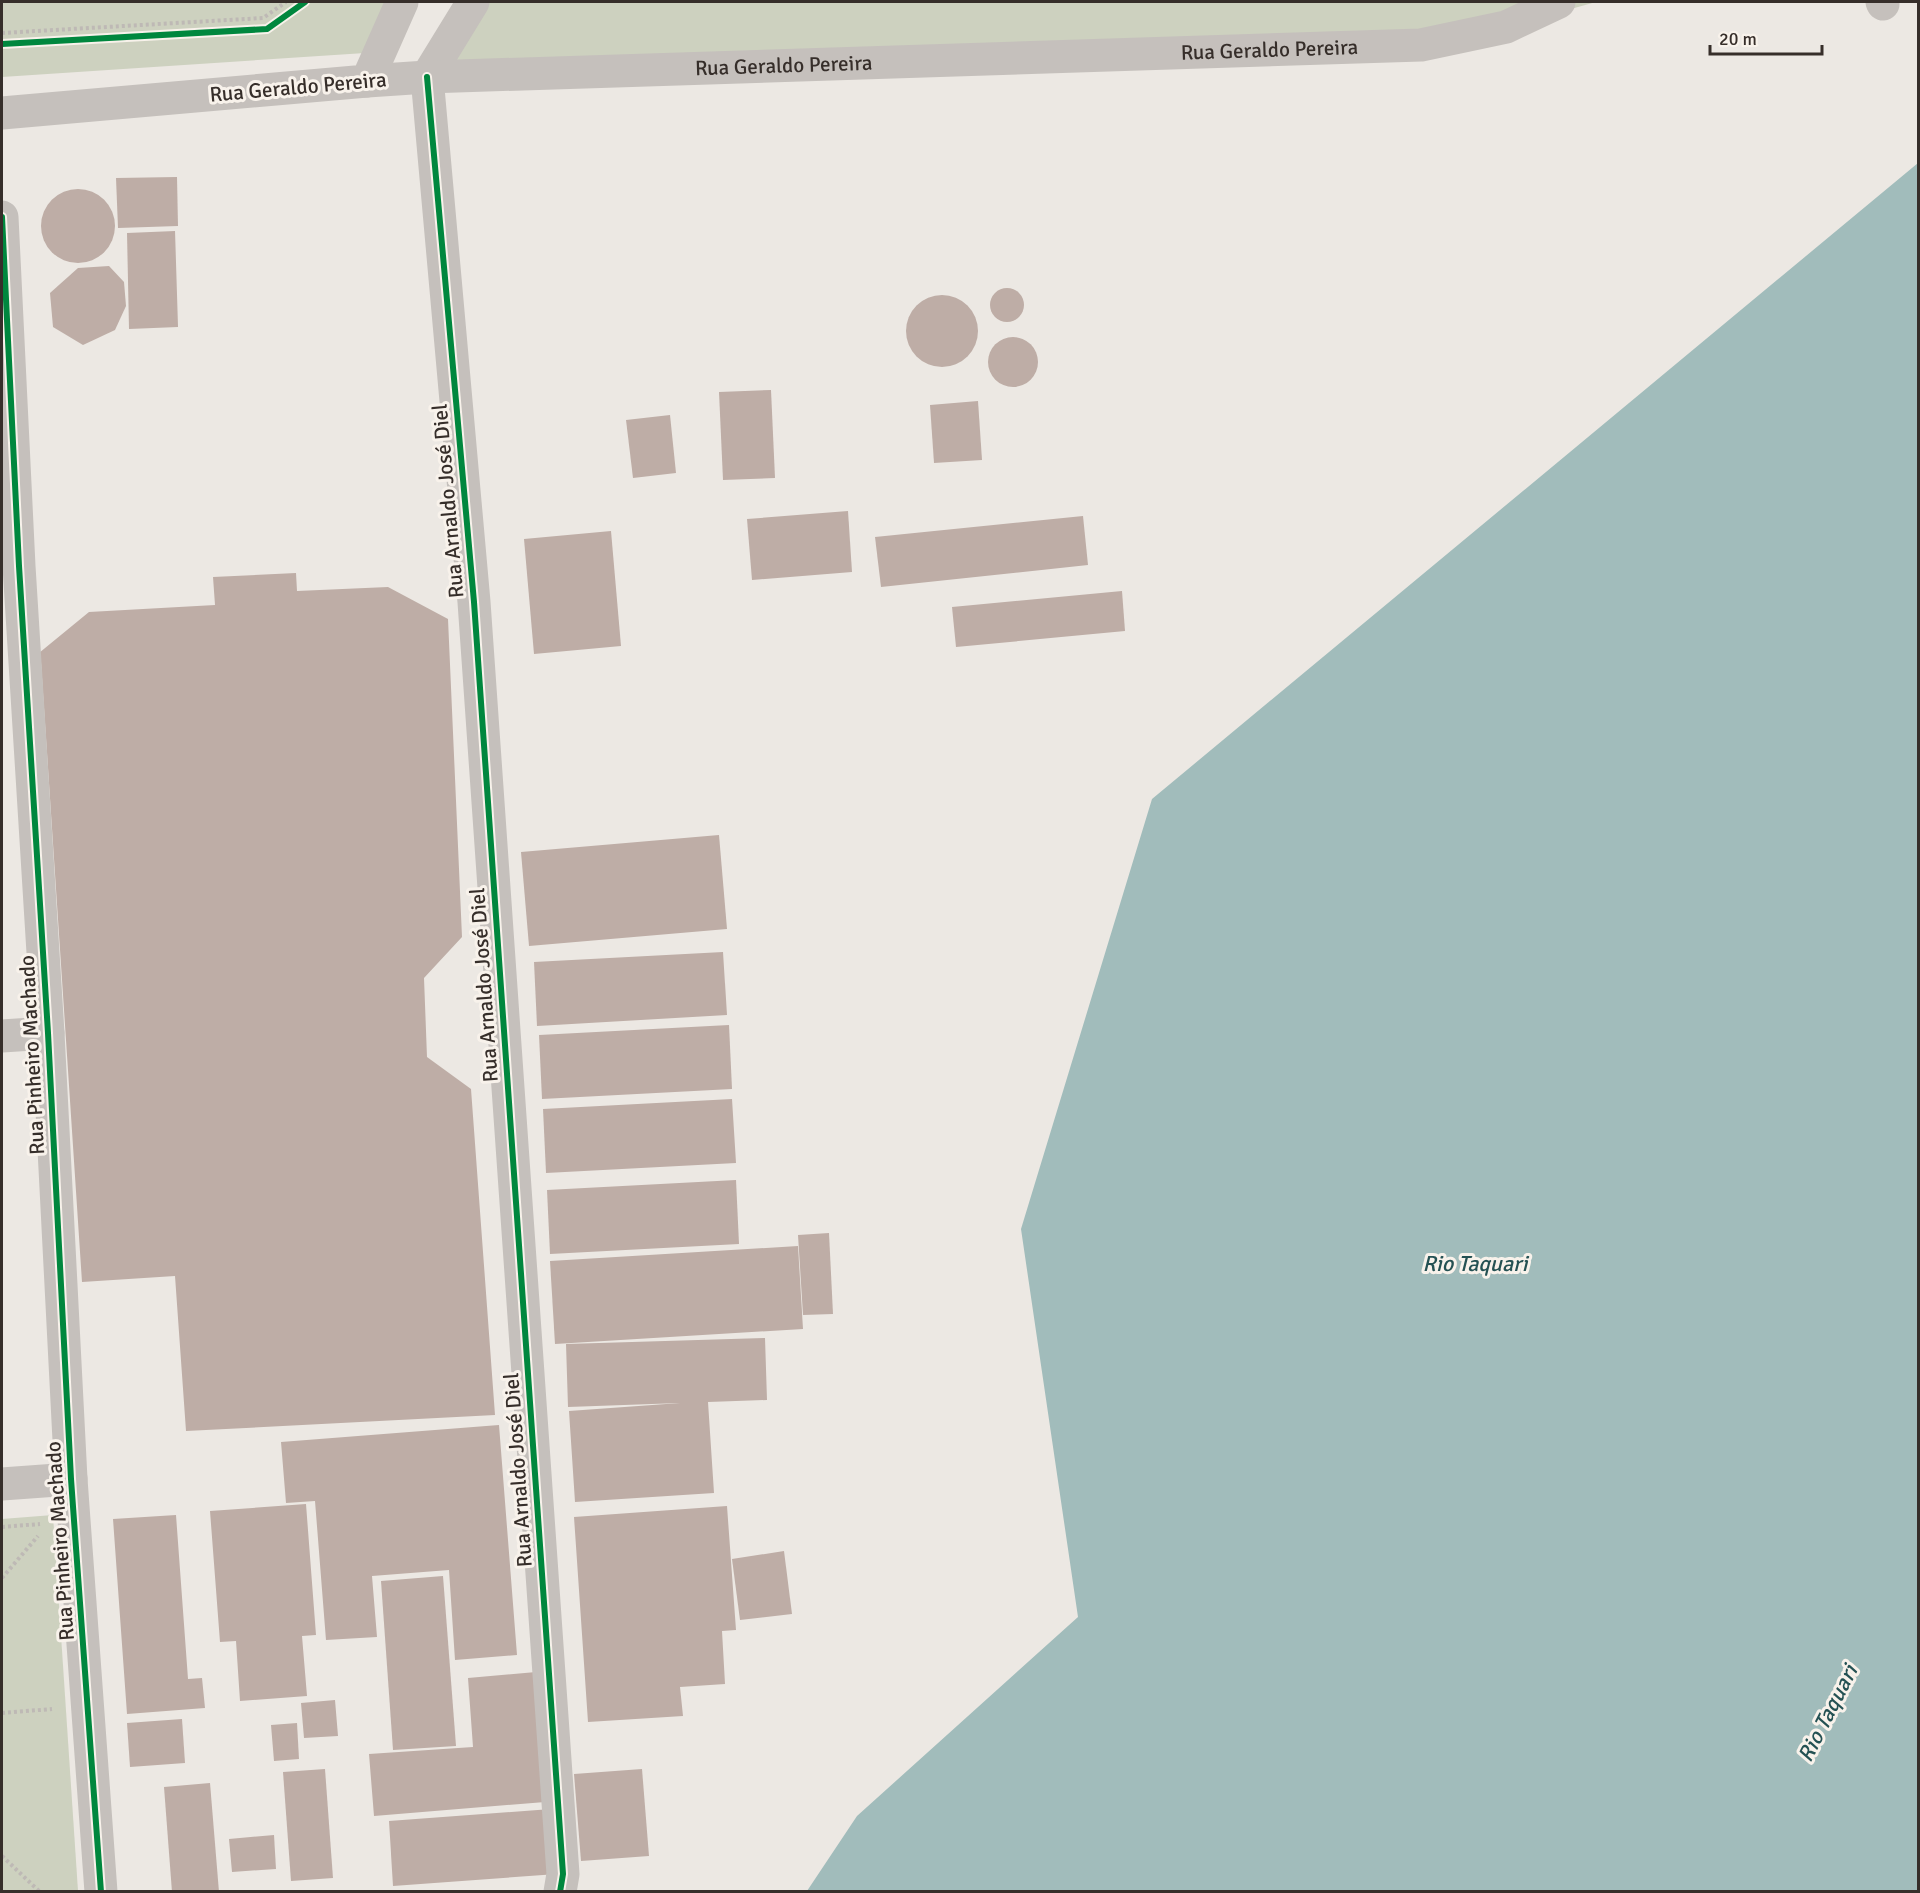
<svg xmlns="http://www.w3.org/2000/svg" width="1920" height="1893" viewBox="0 0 1920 1893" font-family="Signika,sans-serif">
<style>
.green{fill:#cdd1bf}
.water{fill:#a1bcbb}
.building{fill:#beada6}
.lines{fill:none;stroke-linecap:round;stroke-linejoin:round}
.path{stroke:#beb9b5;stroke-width:4;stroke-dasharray:3 3;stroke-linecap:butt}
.minor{stroke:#c5c0bc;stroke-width:33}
.tertiary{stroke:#c5c0bc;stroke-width:33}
.cycleway-casing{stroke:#f8f2eb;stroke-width:10}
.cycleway{stroke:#00873e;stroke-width:6}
.labels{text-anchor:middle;stroke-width:6;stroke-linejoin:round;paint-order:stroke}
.street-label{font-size:21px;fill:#362e2a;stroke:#f8f2eb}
.water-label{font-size:22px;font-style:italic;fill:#245153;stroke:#f8f2eb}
</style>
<rect width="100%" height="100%" fill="#ece8e3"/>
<!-- green -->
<g class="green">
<path d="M2,2H387L365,53L2,77Z"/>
<path d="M476,2H1596L1506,27L427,77Z"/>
<path d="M53,1515L78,1891H2V1519Z"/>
</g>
<!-- water -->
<path class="water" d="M1918,163V1891H807L857,1816L1078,1617L1021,1229L1152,799Z"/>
<!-- building -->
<g class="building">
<path d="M177,177L178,226L118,228L116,178Z"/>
<circle cx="78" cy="226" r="37"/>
<path d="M175,231L178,327L129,329L127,233Z"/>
<path d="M109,266L124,282L126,306L115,330L83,345L53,327L50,293L78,268Z"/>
<circle cx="1007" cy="305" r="17"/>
<circle cx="942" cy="331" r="36"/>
<circle cx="1013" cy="362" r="25"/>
<path d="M771,390L775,478L723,480L719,392Z"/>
<path d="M978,401L982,460L934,463L930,405Z"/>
<path d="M670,415L676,473L633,478L626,420Z"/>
<path d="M848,511L852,572L752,580L747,519Z"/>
<path d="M1083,516L1088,565L881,587L875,537Z"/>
<path d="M611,531L621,646L534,654L524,539Z"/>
<path d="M296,573L297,591L388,587L448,619L462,937L424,978L427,1057L471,1089L495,1415L186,1431L175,1276L82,1282L41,662H28L89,612L215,605L213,577Z"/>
<path d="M1122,591L1125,631L956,647L952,607Z"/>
<path d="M719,835L727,929L529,946L521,852Z"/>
<path d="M723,952L727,1015L537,1026L534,962Z"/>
<path d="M729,1025L732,1089L542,1099L539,1035Z"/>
<path d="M732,1099L736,1163L546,1173L543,1109Z"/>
<path d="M736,1180L739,1244L550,1254L547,1190Z"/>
<path d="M829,1233L833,1314L803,1315L798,1235Z"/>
<path d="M798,1246L803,1329L555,1344L550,1261Z"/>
<path d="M765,1338L767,1400L708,1402L714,1493L575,1502L569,1411L680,1403L568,1407L566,1344Z"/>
<path d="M499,1425L517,1655L455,1660L449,1570L372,1576L377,1637L326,1640L315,1501L286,1503L281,1442Z"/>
<path d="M306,1504L316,1635L302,1636L307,1696L240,1701L236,1641L220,1642L210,1511Z"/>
<path d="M727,1506L736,1630L722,1631L725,1684L680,1687L683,1716L588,1722L574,1517Z"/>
<path d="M176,1515L188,1679L202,1678L205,1708L127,1714L113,1519Z"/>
<path d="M784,1551L792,1614L740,1620L732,1559Z"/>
<path d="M443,1576L456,1746L393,1750L381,1581Z"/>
<path d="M536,1672L545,1802L374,1816L369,1754L473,1747L468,1678Z"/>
<path d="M335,1700L338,1736L304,1738L301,1703Z"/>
<path d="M182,1719L185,1763L130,1767L127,1723Z"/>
<path d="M297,1723L299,1759L274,1761L271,1725Z"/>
<path d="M325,1769L333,1878L291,1881L283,1772Z"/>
<path d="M642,1769L649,1856L581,1861L574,1774Z"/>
<path d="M210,1783L219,1892H172L164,1787Z"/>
<path d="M551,1809L557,1874L393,1886L389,1821Z"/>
<path d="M274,1835L276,1869L232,1872L229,1839Z"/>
</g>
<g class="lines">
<!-- path -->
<g class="path">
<path d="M2,33L263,18L286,2"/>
<path d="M2,1527L40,1524"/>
<path d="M2,1578L38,1536"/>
<path d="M2,1713L52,1709"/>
<path d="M2,1856L40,1892"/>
</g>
<!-- minor -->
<g class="minor">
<path d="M1882,2L1883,4"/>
<path d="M427,77L474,602L563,1874L560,1892"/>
<path d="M427,77L473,2"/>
<path id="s1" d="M367,81L427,77L1421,45L1506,27L1559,2"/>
<path d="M2,217L19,566L48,1033L71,1479L101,1892"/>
<path d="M2,1036L48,1033"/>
<path d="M2,1484L71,1479"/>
</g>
<!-- tertiary -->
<path class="tertiary" d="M2,113L367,81L402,2"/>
<defs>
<g id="cycleway">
<path d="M2,44L267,29L305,2"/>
<path d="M427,77L474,602L563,1874L560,1892"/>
<path d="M2,217L19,566L48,1033L71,1479L101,1892"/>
</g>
</defs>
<!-- cycleway casing -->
<use href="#cycleway" class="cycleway-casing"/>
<!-- cycleway -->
<use href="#cycleway" class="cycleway"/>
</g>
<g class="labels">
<!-- street labels -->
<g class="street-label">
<text dy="7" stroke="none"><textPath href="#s1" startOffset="903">Rua Geraldo Pereira</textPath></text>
<text dy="7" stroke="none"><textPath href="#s1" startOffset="417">Rua Geraldo Pereira</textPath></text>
<text transform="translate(298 87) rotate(-5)" y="7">Rua Geraldo Pereira</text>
<text transform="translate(448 501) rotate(-95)" y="7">Rua Arnaldo José Diel</text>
<text transform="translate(484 985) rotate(-94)" y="7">Rua Arnaldo José Diel</text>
<text transform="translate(32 1055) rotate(-93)" y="7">Rua Pinheiro Machado</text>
<text transform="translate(518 1470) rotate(-94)" y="7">Rua Arnaldo José Diel</text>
<text transform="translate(60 1541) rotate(-94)" y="7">Rua Pinheiro Machado</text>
</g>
<!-- water labels -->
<g class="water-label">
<text x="1475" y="1271">Rio Taquari</text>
<text transform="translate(1827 1713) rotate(-63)" y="8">Rio Taquari</text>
</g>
</g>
<!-- border -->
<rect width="1920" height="1893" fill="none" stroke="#362e2a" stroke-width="6"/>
<!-- scale -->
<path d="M1710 45v9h112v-9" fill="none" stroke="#362e2a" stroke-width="3"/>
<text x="1719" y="45" font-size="18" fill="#362e2a" stroke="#f8f2eb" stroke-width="4.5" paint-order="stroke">20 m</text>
</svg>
